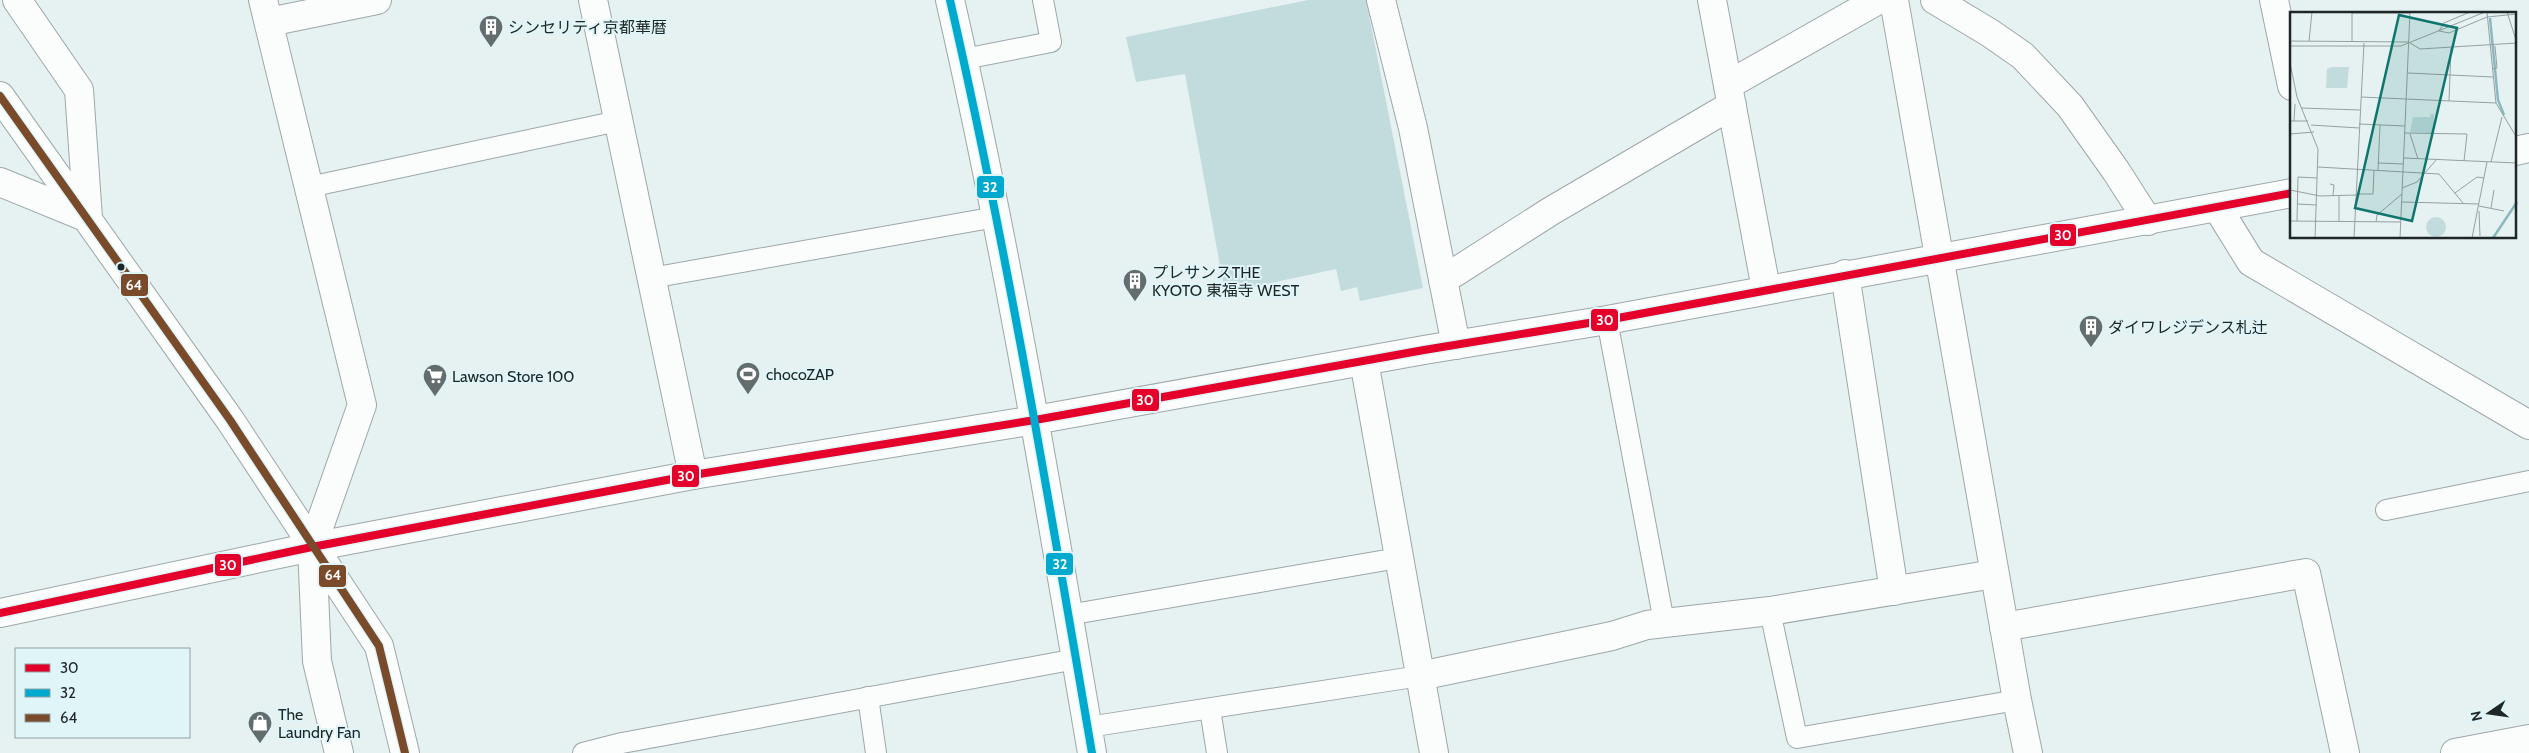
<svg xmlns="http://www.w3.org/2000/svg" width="2529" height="753" viewBox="0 0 2529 753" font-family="Cabin,'Noto Sans JP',sans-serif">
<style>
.green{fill:#c2dcde}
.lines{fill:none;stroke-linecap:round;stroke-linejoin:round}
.service-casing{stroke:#9ea7a8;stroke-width:22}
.minor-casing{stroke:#9ea7a8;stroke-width:30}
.secondary-casing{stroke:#9ea7a8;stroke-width:30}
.trunk-casing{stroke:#9ea7a8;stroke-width:30}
.service{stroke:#fbfdfd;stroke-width:20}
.minor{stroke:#fbfdfd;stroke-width:28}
.secondary{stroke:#fbfdfd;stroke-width:28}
.trunk{stroke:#fbfdfd;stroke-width:28}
.bus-1-casing{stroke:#e0f5f8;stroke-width:11}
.bus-2-casing{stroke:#e0f5f8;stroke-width:11}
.bus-3-casing{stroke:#e0f5f8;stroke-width:11}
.bus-1{stroke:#e4002b;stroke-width:8}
.bus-2{stroke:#00a9ce;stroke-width:8}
.bus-3{stroke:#7a4b2a;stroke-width:8}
.bus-dot{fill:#1e2627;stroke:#e0f5f8;stroke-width:2}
.labels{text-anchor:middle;stroke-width:4;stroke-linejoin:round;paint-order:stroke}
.poi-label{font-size:16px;fill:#1e2627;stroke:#e0f5f8;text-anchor:start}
.inset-river{fill:none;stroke:#8bb8be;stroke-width:2.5}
.inset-road{fill:none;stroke:#96a0a1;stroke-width:1}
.view{fill:#0f766e;fill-opacity:0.15;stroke:#0f766e;stroke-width:2.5}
.inset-edge{fill:none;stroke:#1e2627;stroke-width:2.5}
.line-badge{stroke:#e0f5f8;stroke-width:2}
.badge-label{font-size:14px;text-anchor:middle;font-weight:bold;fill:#fff}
</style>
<rect width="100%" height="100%" fill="#e6f1f2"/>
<!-- green -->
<path class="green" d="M1308,0H1366L1423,288L1360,301L1357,287L1341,291L1336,269L1225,293L1185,74L1136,82L1126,37Z"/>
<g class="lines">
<defs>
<g id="service">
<path d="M964,59L1051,42L1043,0"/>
<path d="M309,187L618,121"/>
<path d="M651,278L996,217"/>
<path d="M1607,320L1664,622"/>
<path d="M2386,510L2529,481"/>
<path d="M1770,611L1797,738L2017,700"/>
<path d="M1068,615L1398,558"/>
<path d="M868,697L876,753"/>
<path d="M1210,709L1217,753"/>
<path d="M1088,727L1420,676"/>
<path d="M583,753L622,743L1076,659"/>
</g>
<g id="minor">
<path d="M263,0L362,405L312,547"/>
<path d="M593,0L693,475"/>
<path d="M950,0C1007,249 1049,501 1092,753"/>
<path d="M1381,0L1413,128L1456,345"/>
<path d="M1712,0L1766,289"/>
<path d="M1894,0L2017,700L2028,753"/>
<path d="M1935,0L1990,33L2023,56L2070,106L2116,171L2148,221"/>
<path d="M2274,0L2292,86"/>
<path d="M269,22L377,0"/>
<path d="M1728,85L1878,0"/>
<path d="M0,182L88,218L79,90L17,0"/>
<path d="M2217,207L2251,262L2529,425"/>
<path d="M1845,274L1894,591"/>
<path d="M1443,280L1551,211L1732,105"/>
<path d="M1364,361L1434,753"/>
<path d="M2004,627L2306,573L2345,753"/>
<path d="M1420,676L1612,636L1647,625L1770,611L1994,574"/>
<path d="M2455,753L2529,739"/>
</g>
<g id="secondary">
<path d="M0,96L230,420L379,646L405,753"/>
<path d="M312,547L317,661L339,753"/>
</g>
<g id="trunk">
<path d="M2515,151L2529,148"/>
<path d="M0,613L312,547L693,475L1035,420L1424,350L1607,320L2292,193"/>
</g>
</defs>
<!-- service casing -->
<use href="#service" class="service-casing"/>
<!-- minor casing -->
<use href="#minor" class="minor-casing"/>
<!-- secondary casing -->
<use href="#secondary" class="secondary-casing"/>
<!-- trunk casing -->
<use href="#trunk" class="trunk-casing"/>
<!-- service -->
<use href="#service" class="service"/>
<!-- minor -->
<use href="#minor" class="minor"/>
<!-- secondary -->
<use href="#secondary" class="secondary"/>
<!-- trunk -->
<use href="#trunk" class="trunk"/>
<defs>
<path id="bus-1" d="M0,613L312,547L693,475L1035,420L1424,350L1607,320L2292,193"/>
<path id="bus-2" d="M950,0C1007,249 1049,501 1092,753"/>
<path id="bus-3" d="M0,96L230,420L379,646L405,753"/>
</defs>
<!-- bus-1 casing -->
<use href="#bus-1" class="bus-1-casing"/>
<!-- bus-2 casing -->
<use href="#bus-2" class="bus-2-casing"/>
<!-- bus-3 casing -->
<use href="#bus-3" class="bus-3-casing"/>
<!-- bus-1 -->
<use href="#bus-1" class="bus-1"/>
<!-- bus-2 -->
<use href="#bus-2" class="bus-2"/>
<!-- bus-3 -->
<use href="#bus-3" class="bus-3"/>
</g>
<!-- icons -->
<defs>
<symbol id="building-pin" viewBox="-11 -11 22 30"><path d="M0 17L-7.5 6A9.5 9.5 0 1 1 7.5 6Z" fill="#646d6e" stroke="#e0f5f8"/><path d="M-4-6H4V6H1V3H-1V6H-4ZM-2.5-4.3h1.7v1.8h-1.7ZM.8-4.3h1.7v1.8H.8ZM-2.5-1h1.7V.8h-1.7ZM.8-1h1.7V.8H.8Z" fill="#fff"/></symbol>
<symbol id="stadium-pin" viewBox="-11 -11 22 30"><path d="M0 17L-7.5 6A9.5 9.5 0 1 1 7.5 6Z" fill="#646d6e" stroke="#e0f5f8"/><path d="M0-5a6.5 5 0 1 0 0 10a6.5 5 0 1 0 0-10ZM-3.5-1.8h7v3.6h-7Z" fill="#fff"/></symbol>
<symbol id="supermarket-pin" viewBox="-11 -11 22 30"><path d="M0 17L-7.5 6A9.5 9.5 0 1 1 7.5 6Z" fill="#646d6e" stroke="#e0f5f8"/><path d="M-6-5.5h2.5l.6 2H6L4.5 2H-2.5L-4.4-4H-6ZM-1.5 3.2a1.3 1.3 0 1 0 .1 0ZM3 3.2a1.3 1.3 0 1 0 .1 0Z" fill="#fff"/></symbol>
<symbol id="shop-pin" viewBox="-11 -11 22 30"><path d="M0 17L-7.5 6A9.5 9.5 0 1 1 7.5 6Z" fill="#646d6e" stroke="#e0f5f8"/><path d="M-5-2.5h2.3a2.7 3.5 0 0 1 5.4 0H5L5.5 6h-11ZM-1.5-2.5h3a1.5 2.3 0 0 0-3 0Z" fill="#fff"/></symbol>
</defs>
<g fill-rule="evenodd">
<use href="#building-pin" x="477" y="13" width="28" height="38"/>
<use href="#building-pin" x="1121" y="267" width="28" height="38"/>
<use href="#building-pin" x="2077" y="313" width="28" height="38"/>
<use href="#stadium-pin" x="734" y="360" width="28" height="38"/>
<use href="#supermarket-pin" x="421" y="362" width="28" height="38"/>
<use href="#shop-pin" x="246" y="709" width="28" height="38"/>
</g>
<!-- markers -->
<circle class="bus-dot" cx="121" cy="267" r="4.5"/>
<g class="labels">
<!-- poi labels -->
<g class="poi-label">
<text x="508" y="33">シンセリティ京都華暦</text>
<text x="1152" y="278">プレサンスTHE<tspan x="1152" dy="18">KYOTO 東福寺 WEST</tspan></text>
<text x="2108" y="333">ダイワレジデンス札辻</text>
<text x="766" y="380">chocoZAP</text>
<text x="452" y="382">Lawson Store 100</text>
<text x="278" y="720">The<tspan x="278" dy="18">Laundry Fan</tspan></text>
</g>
</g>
<!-- overview -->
<g transform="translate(2290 12)">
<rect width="226" height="226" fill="#e6f1f2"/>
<path d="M41,55H59L57,76H36L37,57ZM141,102H144V121L120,120L123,105H140ZM136 215a10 10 0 1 1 20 0a10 10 0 1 1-20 0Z" fill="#c2dcde"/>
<path class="inset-river" d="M200,6L208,88L214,103M203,226L227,190"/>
<path class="inset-road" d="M62,0V29M180,0L154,11L149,19L159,21L197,5L227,2M217,0L227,31M62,1H120M0,29L119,30M19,29L22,0M120,31L130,37L227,31M0,34H111L195,0M0,51L7,85L28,137L25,226M202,57L207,56L205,34M118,61L203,65M71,85L206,91L197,0M159,89L161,36M206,91L227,126M11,96L70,98M0,109H18M4,109L5,92M69,112L115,114M21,113L69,116M115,121L177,122L174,149M0,122L24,120M120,122L128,147M114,146L227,151M201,150L212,105M88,151L114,152M28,155L149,162L173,191M88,158L90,113M40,172L44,173L43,184M112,176L127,170L147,147M0,178L30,184L67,183M165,181L187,165L194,166M66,182H83L84,158M112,190L189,192M7,192L27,193M189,194L214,199M201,196L204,178M189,199L190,224M0,209L111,210M7,209L8,165L27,166M49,210V183M86,210L87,203L112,182M64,226L74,31M110,226L120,0M182,226L197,150"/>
<path class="view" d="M109,3L167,16L122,209L65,196Z"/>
<rect width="226" height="226" class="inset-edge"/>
</g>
<g class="line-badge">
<rect x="976" y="175" width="29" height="24" rx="5" fill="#00a9ce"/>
<rect x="2049" y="223" width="28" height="24" rx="5" fill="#e4002b"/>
<rect x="120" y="273" width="29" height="24" rx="5" fill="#7a4b2a"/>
<rect x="1590" y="308" width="29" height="24" rx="5" fill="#e4002b"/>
<rect x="1131" y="388" width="29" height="24" rx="5" fill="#e4002b"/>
<rect x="671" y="464" width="29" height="24" rx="5" fill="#e4002b"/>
<rect x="1045" y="552" width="29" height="24" rx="5" fill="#00a9ce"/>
<rect x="214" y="553" width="28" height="24" rx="5" fill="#e4002b"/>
<rect x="318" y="564" width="29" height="24" rx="5" fill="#7a4b2a"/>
</g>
<g class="badge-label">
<text x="990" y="192">32</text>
<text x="2063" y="240">30</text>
<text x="134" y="290">64</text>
<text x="1605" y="325">30</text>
<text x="1145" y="405">30</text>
<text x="686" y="481">30</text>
<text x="1060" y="569">32</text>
<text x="228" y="570">30</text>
<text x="333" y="580">64</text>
</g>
<!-- legend -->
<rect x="15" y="648" width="175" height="90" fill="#e0f5f8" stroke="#92a2a4"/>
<rect x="25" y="664" width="25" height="8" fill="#e4002b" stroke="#92a2a4"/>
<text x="60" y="673" font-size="15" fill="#1e2627">30</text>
<rect x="25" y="689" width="25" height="8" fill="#00a9ce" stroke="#92a2a4"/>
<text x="60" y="698" font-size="15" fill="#1e2627">32</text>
<rect x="25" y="714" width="25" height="8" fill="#7a4b2a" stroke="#92a2a4"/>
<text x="60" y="723" font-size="15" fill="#1e2627">64</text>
<!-- north arrow -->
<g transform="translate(2489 713) rotate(257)" stroke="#e0f5f8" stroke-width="4" paint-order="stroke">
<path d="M0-4L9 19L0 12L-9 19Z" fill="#1e2627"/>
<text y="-8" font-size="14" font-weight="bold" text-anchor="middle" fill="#1e2627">N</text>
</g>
</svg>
